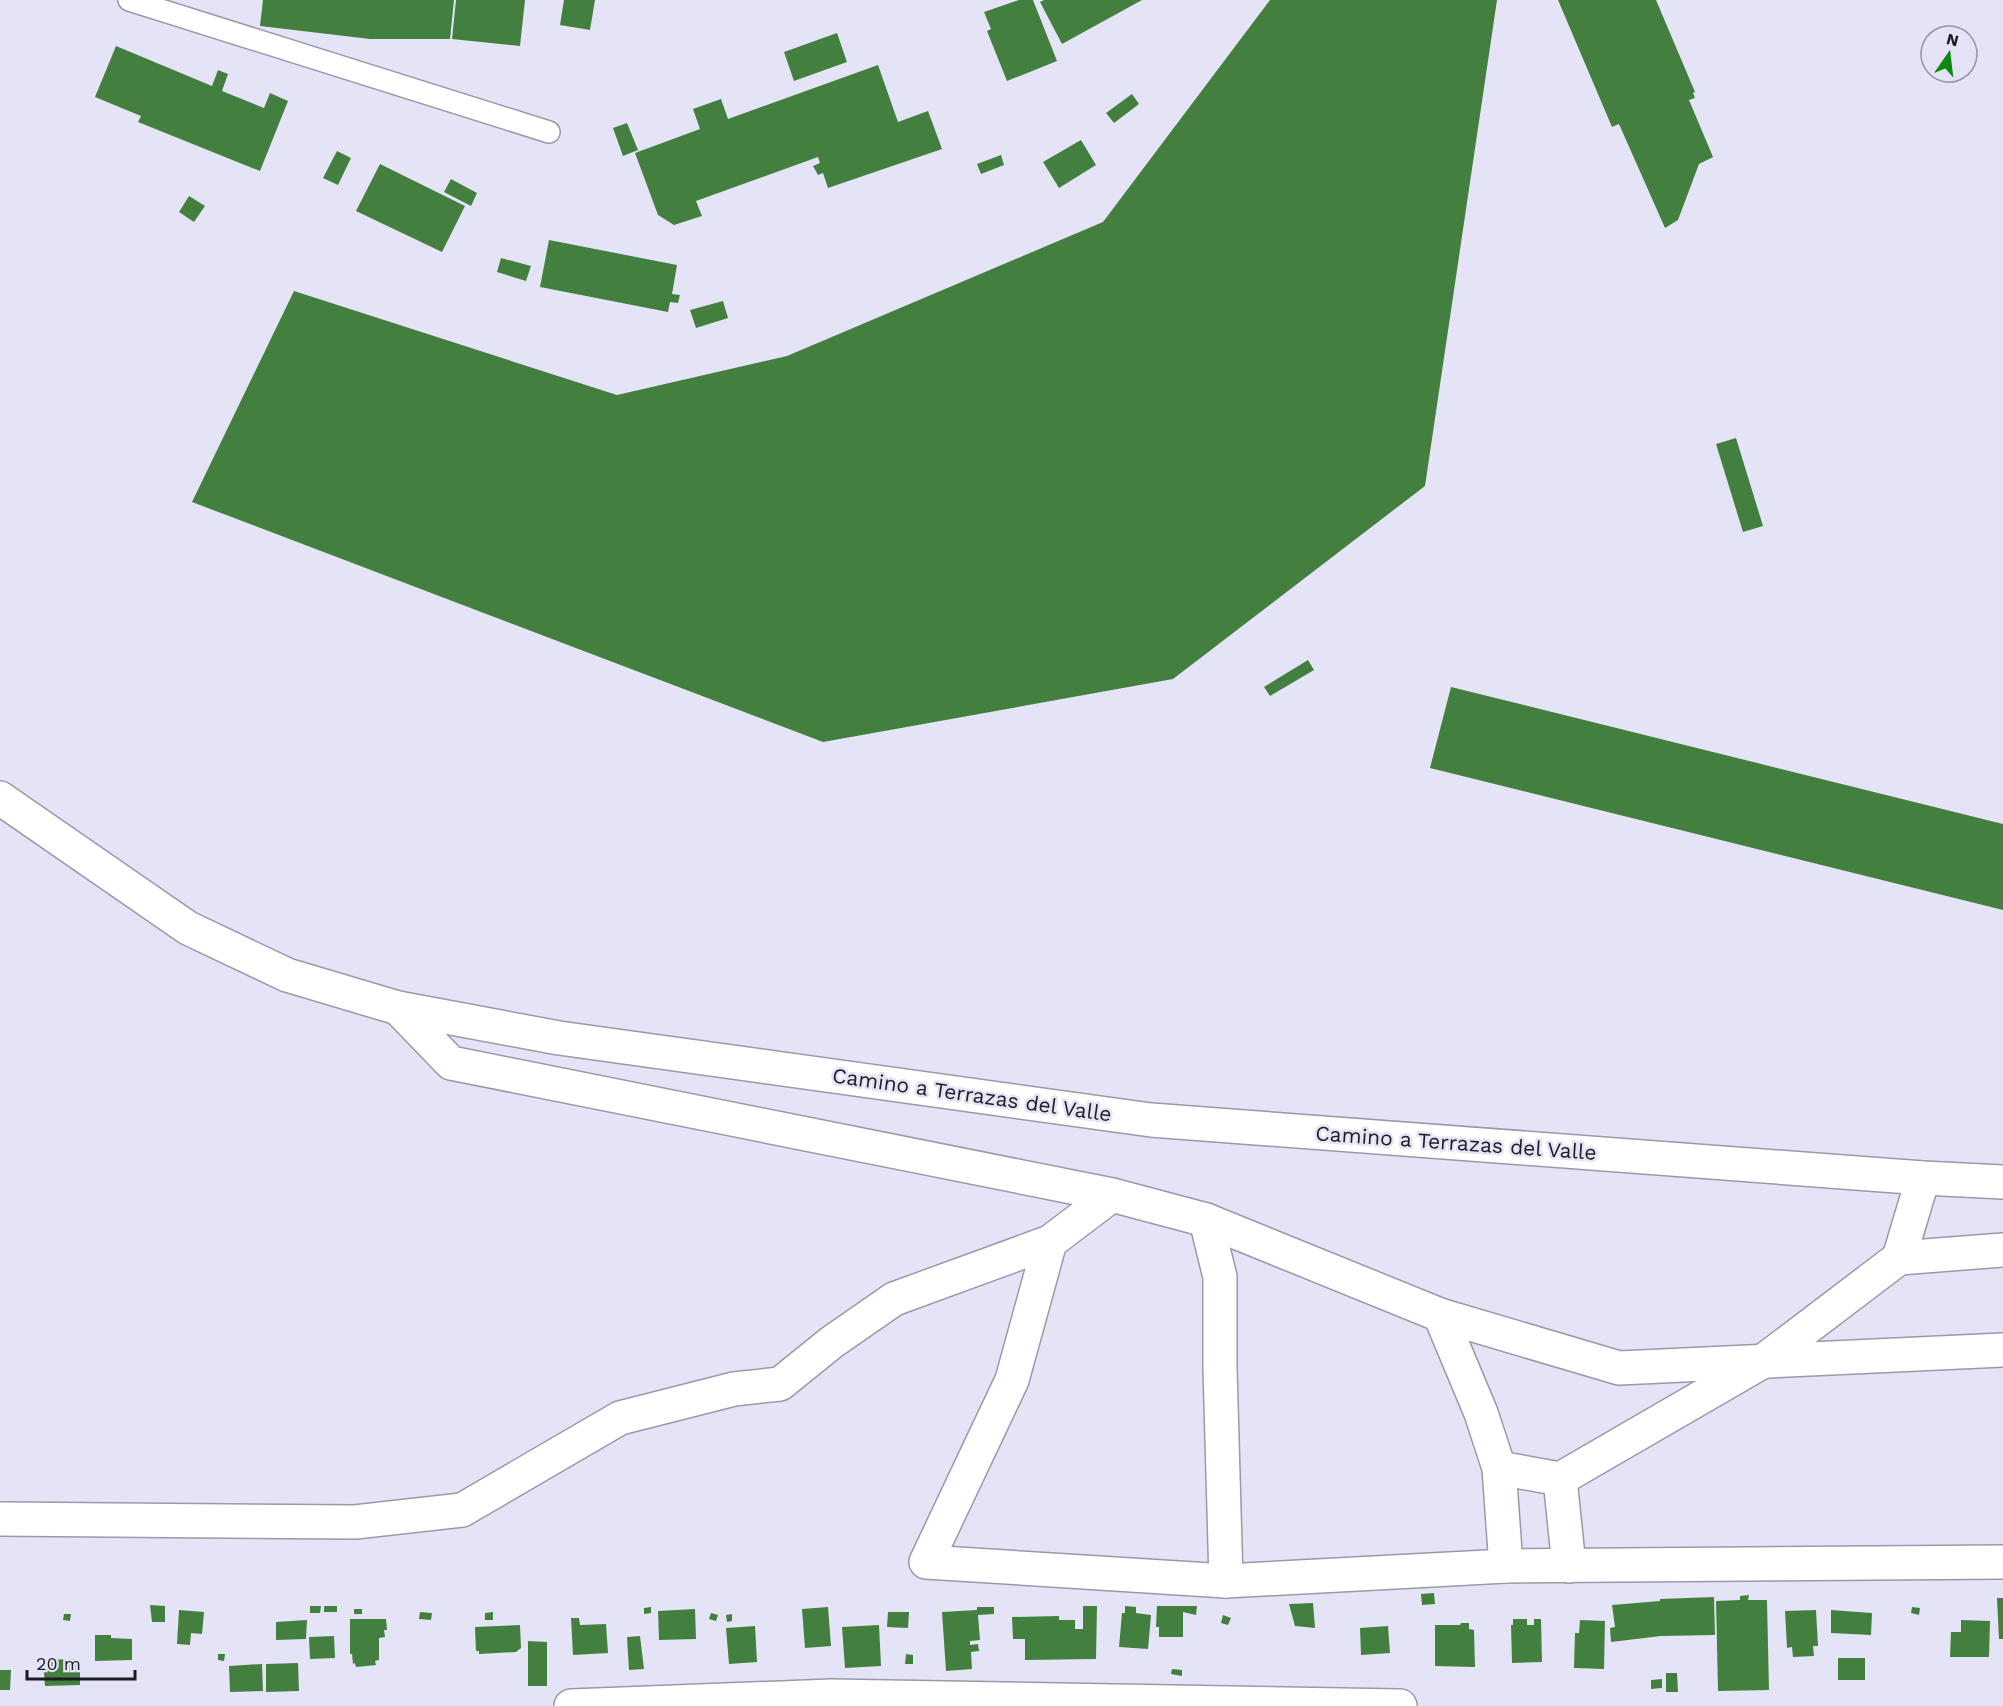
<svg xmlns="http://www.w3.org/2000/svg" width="2003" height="1706" viewBox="0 0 2003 1706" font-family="'Work Sans',sans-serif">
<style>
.building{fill:#438040}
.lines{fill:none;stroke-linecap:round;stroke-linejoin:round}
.service-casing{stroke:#9a99aa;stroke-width:24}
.minor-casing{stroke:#9a99aa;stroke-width:36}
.tertiary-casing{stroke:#9a99aa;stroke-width:36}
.service{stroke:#fff;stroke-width:21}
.minor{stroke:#fff;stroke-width:33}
.tertiary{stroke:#fff;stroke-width:33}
.labels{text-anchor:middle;stroke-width:5;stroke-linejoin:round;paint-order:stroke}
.street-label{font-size:21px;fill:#1c1c22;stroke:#e5e4f6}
</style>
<rect width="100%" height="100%" fill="#e5e4f6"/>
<!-- building -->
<g class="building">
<path d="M263,0H454L450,39H370L260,26Z"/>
<path d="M456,0H525L520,46L452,39Z"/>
<path d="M564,0H595L590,30L560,25Z"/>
<path d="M1019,0H1033L1057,61L1007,81L987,31L991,29L984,12Z"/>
<path d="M1044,0H1142L1062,44L1040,2Z"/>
<path d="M1270,0H1497L1425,486L1173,679L823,742L192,502L294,291L617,395L787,356L1103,222Z"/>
<path d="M1558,0H1656L1695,92L1693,93L1695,98L1689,100L1713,157L1699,164L1678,220L1665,228L1619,124L1612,127Z"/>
<path d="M837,33L847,62L794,81L784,52Z"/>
<path d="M116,46L212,86L218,70L228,74L222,91L264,108L270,93L288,101L260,171L138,122L141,116L95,97Z"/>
<path d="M878,65L898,122L928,111L942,149L828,188L823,173L818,175L813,166L820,163L818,157L696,201L702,216L674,225L658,215L635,153L700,129L693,109L721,99L728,119Z"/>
<path d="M1132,94L1139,104L1114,123L1106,113Z"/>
<path d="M627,123L638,150L623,156L613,128Z"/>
<path d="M1081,140L1096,165L1059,188L1043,162Z"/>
<path d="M337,151L351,158L338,185L323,178Z"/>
<path d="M1001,155L1004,165L981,174L977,164Z"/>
<path d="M380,164L465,206L442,252L356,211Z"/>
<path d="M451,179L477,193L471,206L444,192Z"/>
<path d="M189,196L205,206L194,222L179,212Z"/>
<path d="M549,240L677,265L672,294L680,295L678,303L670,302L668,312L540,287Z"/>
<path d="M501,258L531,266L526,281L497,272Z"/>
<path d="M723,301L728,318L696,328L690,310Z"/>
<path d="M1736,438L1763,526L1743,532L1716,444Z"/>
<path d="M1308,660L1314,670L1270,696L1264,687Z"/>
<path d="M1451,687L2003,824V910L1430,768Z"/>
<path d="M1434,1593L1435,1604L1422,1605L1421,1594Z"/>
<path d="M1749,1595L1748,1600H1767L1769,1690L1718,1691L1716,1601L1740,1600V1596Z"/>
<path d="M1714,1597L1715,1635L1661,1636L1611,1642L1610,1628L1615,1627L1612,1605L1660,1601V1599Z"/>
<path d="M1997,1598H2003V1639H1999Z"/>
<path d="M1313,1603L1315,1628L1295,1626L1289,1604Z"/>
<path d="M150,1605L165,1606V1622H152Z"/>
<path d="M310,1606H321L320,1613H310Z"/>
<rect x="324" y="1606" width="13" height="6"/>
<path d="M1083,1606H1097L1096,1659L1025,1660V1639H1013L1012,1617L1059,1616V1620H1075V1629H1083Z"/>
<path d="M1125,1606L1136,1607V1613L1151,1615L1148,1649L1119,1647L1122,1613H1125Z"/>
<path d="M1157,1606H1197L1196,1615L1183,1612V1637H1159V1627H1156Z"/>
<path d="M651,1607V1613L644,1614V1608Z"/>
<path d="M828,1607L831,1646L805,1648L802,1609Z"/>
<path d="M977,1607H994V1614L978,1615L980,1640L970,1641V1645L978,1644L979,1651L971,1652L972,1669L946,1671L942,1612L977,1610Z"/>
<path d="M1912,1607L1920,1608L1919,1615L1911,1613Z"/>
<rect x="354" y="1609" width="8" height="5"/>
<path d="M695,1609L696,1639L659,1640L658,1611Z"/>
<path d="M179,1610L204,1612L202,1634L191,1633L190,1645L177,1644Z"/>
<path d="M1816,1610L1818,1646H1813L1814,1656L1793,1657L1792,1647L1787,1648L1785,1611Z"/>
<path d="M1831,1610L1872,1613L1871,1635L1831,1633Z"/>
<path d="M420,1612L432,1613L431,1620L419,1619Z"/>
<path d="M493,1612V1620H485V1613Z"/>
<path d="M888,1612H909L908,1628L887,1627Z"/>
<path d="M711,1613L718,1615L716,1621L709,1619Z"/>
<path d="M64,1614H71L70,1621L63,1620Z"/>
<path d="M732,1614V1621L727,1622L726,1615Z"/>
<path d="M1223,1615L1231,1618L1228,1625L1221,1623Z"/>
<path d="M571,1618H579L580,1625L606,1624L608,1653L573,1655Z"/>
<path d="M350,1619H386L387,1630H384L385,1637L379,1638V1660L375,1661L376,1665L356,1667L355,1663L353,1664L352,1654H350Z"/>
<path d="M1513,1619H1527V1625H1534V1619H1541L1542,1662L1512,1663L1511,1625H1513Z"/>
<path d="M307,1620L306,1639L276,1640V1622Z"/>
<path d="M1580,1620L1605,1621L1604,1669L1574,1668L1575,1633H1579Z"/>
<path d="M1961,1620L1990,1621L1989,1657H1950L1951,1632H1961Z"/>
<path d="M1461,1623H1469V1629L1474,1630L1475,1667L1435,1666V1625H1460Z"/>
<path d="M520,1625L521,1648L516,1652L479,1654V1651H476L475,1627Z"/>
<path d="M879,1625L881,1666L845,1668L842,1627Z"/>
<path d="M755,1626L757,1662L729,1664L726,1628Z"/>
<path d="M1388,1626L1390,1653L1361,1655L1360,1628Z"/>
<path d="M95,1635H111V1638L132,1639V1660L95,1661Z"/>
<path d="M334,1636L335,1658L310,1659L309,1637Z"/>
<path d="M640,1636L644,1669L629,1670L627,1637Z"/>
<path d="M528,1641L547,1642V1686H528Z"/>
<path d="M218,1654H225L224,1661L218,1660Z"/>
<path d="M906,1654L913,1655V1664H905Z"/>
<rect x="1838" y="1658" width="27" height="22"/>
<path d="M75,1659V1662H80V1685L45,1686L43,1660Z"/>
<path d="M298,1663L299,1691L266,1692V1664Z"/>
<path d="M262,1664L263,1691L230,1692L229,1666Z"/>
<path d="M1172,1669L1182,1670V1676L1171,1674Z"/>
<path d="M0,1670H11L10,1690H0Z"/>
<path d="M1666,1673H1677L1678,1692H1666Z"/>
<path d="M1662,1679V1688L1651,1689V1680Z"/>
</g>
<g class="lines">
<defs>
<path id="service" d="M129,0L549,132"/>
<g id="minor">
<path d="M398,1008L451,1063L1112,1195L1206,1220L1440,1315L1481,1413L1499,1468L1506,1566"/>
<path d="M1923,1178L1899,1258L2003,1250"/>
<path d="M1112,1195L1050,1242L1012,1380L926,1562L1226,1581L1506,1566L2003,1562"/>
<path d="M1206,1220L1220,1277V1368L1226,1581"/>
<path d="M1440,1315L1619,1368L2003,1350"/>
<path d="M1499,1468L1560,1479"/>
<path d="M0,1519L355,1522L462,1510L620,1418L734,1389L780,1384L832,1342L894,1299L1050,1242"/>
<path d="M1569,1566L1560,1479L1762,1362L1899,1258"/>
<path d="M571,1706L831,1696L1400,1706"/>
</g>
<path id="tertiary" d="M0,798L188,928L287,975L398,1008L559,1038L1151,1120L1923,1178L2003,1182"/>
</defs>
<!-- service casing -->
<use href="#service" class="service-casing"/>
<!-- minor casing -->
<use href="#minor" class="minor-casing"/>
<!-- tertiary casing -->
<use href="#tertiary" class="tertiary-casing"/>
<!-- service -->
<use href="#service" class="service"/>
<!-- minor -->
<use href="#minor" class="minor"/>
<!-- tertiary -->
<use href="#tertiary" class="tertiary"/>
</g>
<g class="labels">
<!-- street labels -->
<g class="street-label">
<text transform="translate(972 1095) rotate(8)" y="7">Camino a Terrazas del Valle</text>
<text transform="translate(1456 1143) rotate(4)" y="7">Camino a Terrazas del Valle</text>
</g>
</g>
<!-- north arrow -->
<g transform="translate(1949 54) rotate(14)"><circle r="28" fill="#e5e4f6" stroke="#9594a1" stroke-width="1.5"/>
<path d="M0-4.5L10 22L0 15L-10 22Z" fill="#0d8911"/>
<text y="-9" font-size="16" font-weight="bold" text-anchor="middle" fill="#1c1c22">N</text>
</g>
<!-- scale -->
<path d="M27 1670v9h108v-9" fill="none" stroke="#1c1c22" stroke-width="3"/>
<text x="36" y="1670" font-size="18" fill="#1c1c22" stroke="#e5e4f6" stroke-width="4.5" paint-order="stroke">20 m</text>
</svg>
